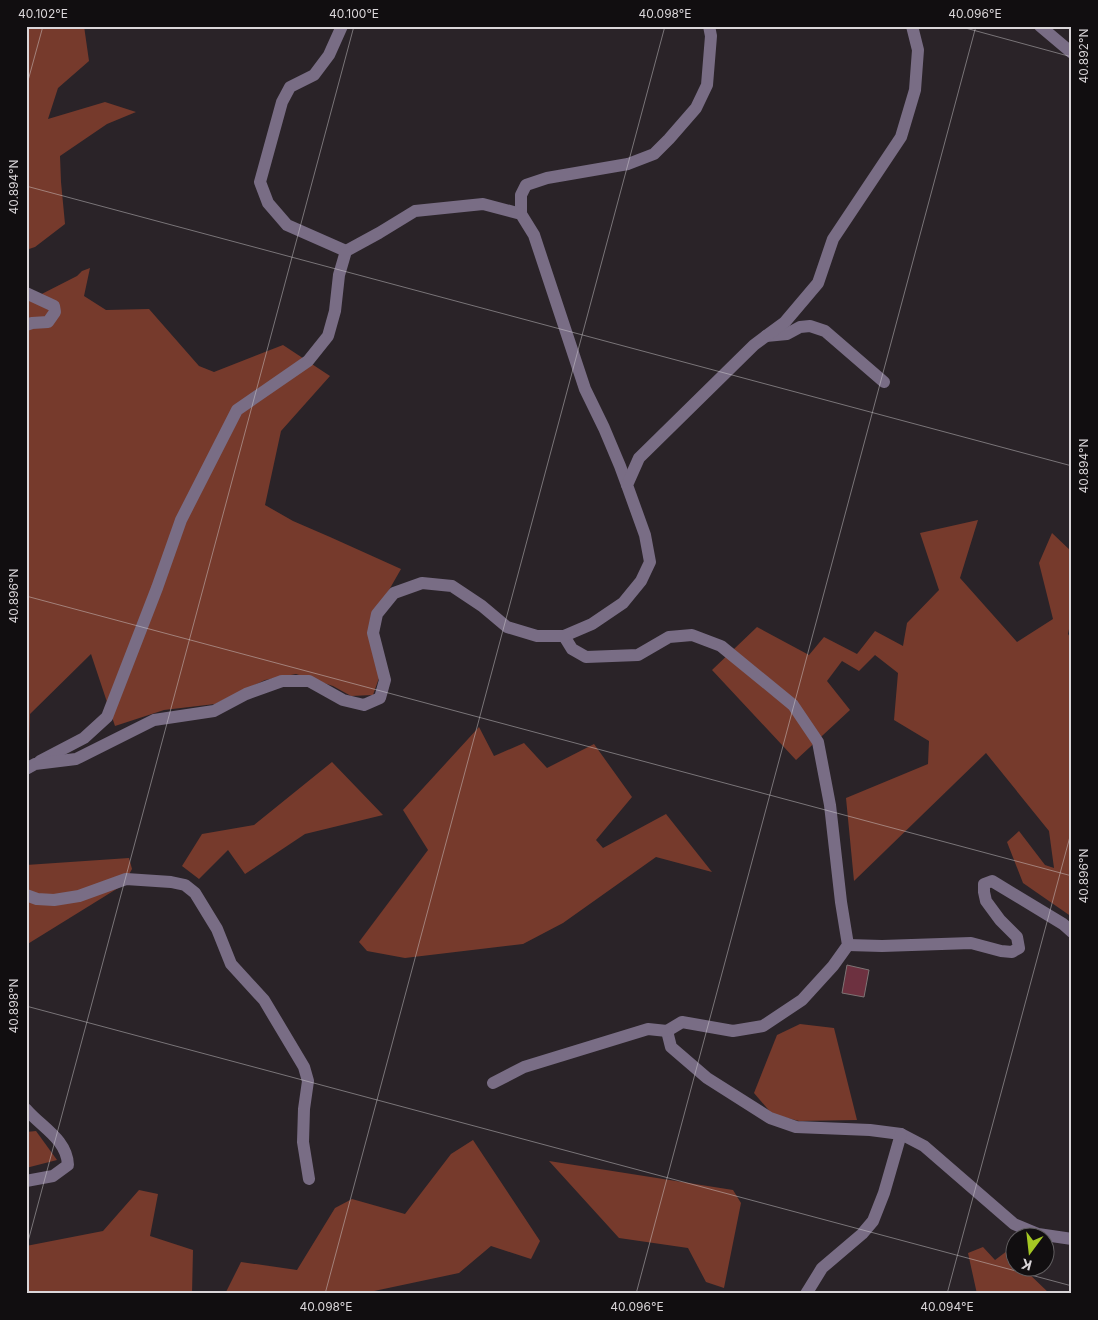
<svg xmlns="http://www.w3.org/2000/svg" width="1098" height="1320" viewBox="0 0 1098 1320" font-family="Inter,sans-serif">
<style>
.forest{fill:#763a2c}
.building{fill:#6d3140;stroke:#7e7475}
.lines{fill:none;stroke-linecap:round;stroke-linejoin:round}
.minor{stroke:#796d85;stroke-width:12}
.ticks{fill:none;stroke:#dad6d9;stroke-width:1;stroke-opacity:0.45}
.neatline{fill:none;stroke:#dad6d9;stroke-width:2}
.ticks-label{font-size:12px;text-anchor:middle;fill:#dad6d9}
</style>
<rect width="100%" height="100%" fill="#2a2328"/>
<!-- forest -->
<g class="forest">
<path d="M26,26H84L89,61L58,88L48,119L105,102L136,112L107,124L60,156L61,182L65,224L35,247L26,250Z"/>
<path d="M90,268L84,296L106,310L149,309L199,366L214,372L283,345L330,376L281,431L265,505L293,521L330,537L401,569L369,625L379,678L373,695L351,696L333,686L296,674L265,680L215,704L164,710L115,726L91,654L30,714L29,755L26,757V302L77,276L82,271Z"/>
<path d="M978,520L960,578L1017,642L1053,619L1039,563L1052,533L1072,552V614L1068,634L1072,640V917L1023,883L1007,842L1019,831L1045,865L1054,868L1049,831L986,753L854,881L846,798L928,764L929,741L894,720L898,673L875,655L859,671L842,661L827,681L850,710L796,760L712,670L757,627L809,655L824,637L857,654L875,631L903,646L907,623L939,590L920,533Z"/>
<path d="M479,727L494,756L524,743L547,768L594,744L632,797L596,840L603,848L666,814L712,872L656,857L563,923L523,944L405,958L367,951L359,942L428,850L403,810Z"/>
<path d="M332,762L383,815L305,834L245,874L228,850L199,879L182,866L202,834L254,825Z"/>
<path d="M129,858L132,869L123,885L26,945V865Z"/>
<path d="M800,1024L834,1028L857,1120L799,1121L772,1114L754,1093L777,1035Z"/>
<path d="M36,1131L57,1160L26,1168V1132Z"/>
<path d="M473,1140L540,1241L531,1259L491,1246L459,1273L360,1294H225L241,1262L297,1270L335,1208L352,1199L405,1214L451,1154Z"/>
<path d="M549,1161L733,1190L741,1203L724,1288L706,1282L688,1248L619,1238Z"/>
<path d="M139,1190L158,1194L150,1236L193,1250L192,1294H26V1246L103,1231Z"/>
<path d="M1015,1245L1016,1268H1025V1270L1050,1294H977L968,1253L983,1247L995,1260Z"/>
</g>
<!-- building -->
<path class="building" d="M847,965L869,970L864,997L842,993Z"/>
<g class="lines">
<!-- minor -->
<g class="minor">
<path d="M342,26L329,55L314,75L290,87L282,102L260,182L268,203L287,225L346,251"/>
<path d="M1040,26L1072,53"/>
<path d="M521,214V195L526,185L547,178L628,164L654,154L669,139L696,108L707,85L711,36L709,26"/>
<path d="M26,293L54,306L55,312L48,322L32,323L26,325"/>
<path d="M766,336L787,334L800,327L810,326L825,331L884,382"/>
<path d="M564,636L572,649L586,657L638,655L669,637L692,635L721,646L793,705L818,742L830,805L841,902L848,945L833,966L802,1000L763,1026L733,1031L682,1022L667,1031L671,1047L707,1078L770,1118L796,1127L870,1130L901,1134L924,1146L1014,1224L1038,1234L1072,1239"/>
<path d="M40,761L84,738L107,717L157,588L181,520L237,410L308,361L328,336L335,311L339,275L346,251L379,233L415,211L483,204L521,214L534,235L585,389L604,428L620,466L627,485"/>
<path d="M26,769L35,764L76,759L154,720L214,711L246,694L282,681H309L343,700L364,705L380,698L385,680L373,633L377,614L394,593L422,583L452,586L482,606L507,627L537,636H564L592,624L623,603L641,581L650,562L645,535L627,485L639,458L754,345L785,322L818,283L833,239L901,137L915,90L918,50L912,26"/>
<path d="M26,895L37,899L54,900L79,896L126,879L171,882L185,885L195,893L217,929L231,964L264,1000L304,1067L308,1081L304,1109L303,1142L309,1179"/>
<path d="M848,945L882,946L971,943L1001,951L1012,952L1019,948L1017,937L1000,920L986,901L984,892V884L992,881L1063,924L1072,932"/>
<path d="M493,1083L524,1067L648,1029L667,1031"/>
<path d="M26,1109C41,1127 67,1139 68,1165L53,1176L26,1181"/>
<path d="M806,1294L822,1268L862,1234L873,1221L884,1193L901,1134"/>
</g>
</g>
<!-- ticks -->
<path class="ticks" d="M958,26L1072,57M26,88L43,26M26,186L1072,466M26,596L1072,876M26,1006L1072,1286M26,1249L354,26M325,1294L665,26M636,1294L976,26M947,1294L1072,829"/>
<!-- border -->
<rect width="1098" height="1320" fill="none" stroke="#110e10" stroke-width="55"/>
<!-- north arrow -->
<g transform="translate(1030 1252) rotate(195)"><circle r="24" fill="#110e10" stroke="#615e60"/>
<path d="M0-4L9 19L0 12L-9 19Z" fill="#a5c823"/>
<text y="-8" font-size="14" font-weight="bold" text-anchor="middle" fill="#dad6d9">K</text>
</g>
<rect x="28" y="28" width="1042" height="1264" class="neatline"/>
<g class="ticks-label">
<text x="43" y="18">40.102°E</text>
<text x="354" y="18">40.100°E</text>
<text x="665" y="18">40.098°E</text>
<text x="975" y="18">40.096°E</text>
<text transform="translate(1084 56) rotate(-90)" y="4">40.892°N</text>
<text transform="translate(14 187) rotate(-90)" y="4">40.894°N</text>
<text transform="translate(1084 466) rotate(-90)" y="4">40.894°N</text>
<text transform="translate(14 596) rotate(-90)" y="4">40.896°N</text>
<text transform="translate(1084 876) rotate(-90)" y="4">40.896°N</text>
<text transform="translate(14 1006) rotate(-90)" y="4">40.898°N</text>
<text x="326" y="1311">40.098°E</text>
<text x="637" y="1311">40.096°E</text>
<text x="947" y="1311">40.094°E</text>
</g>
</svg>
